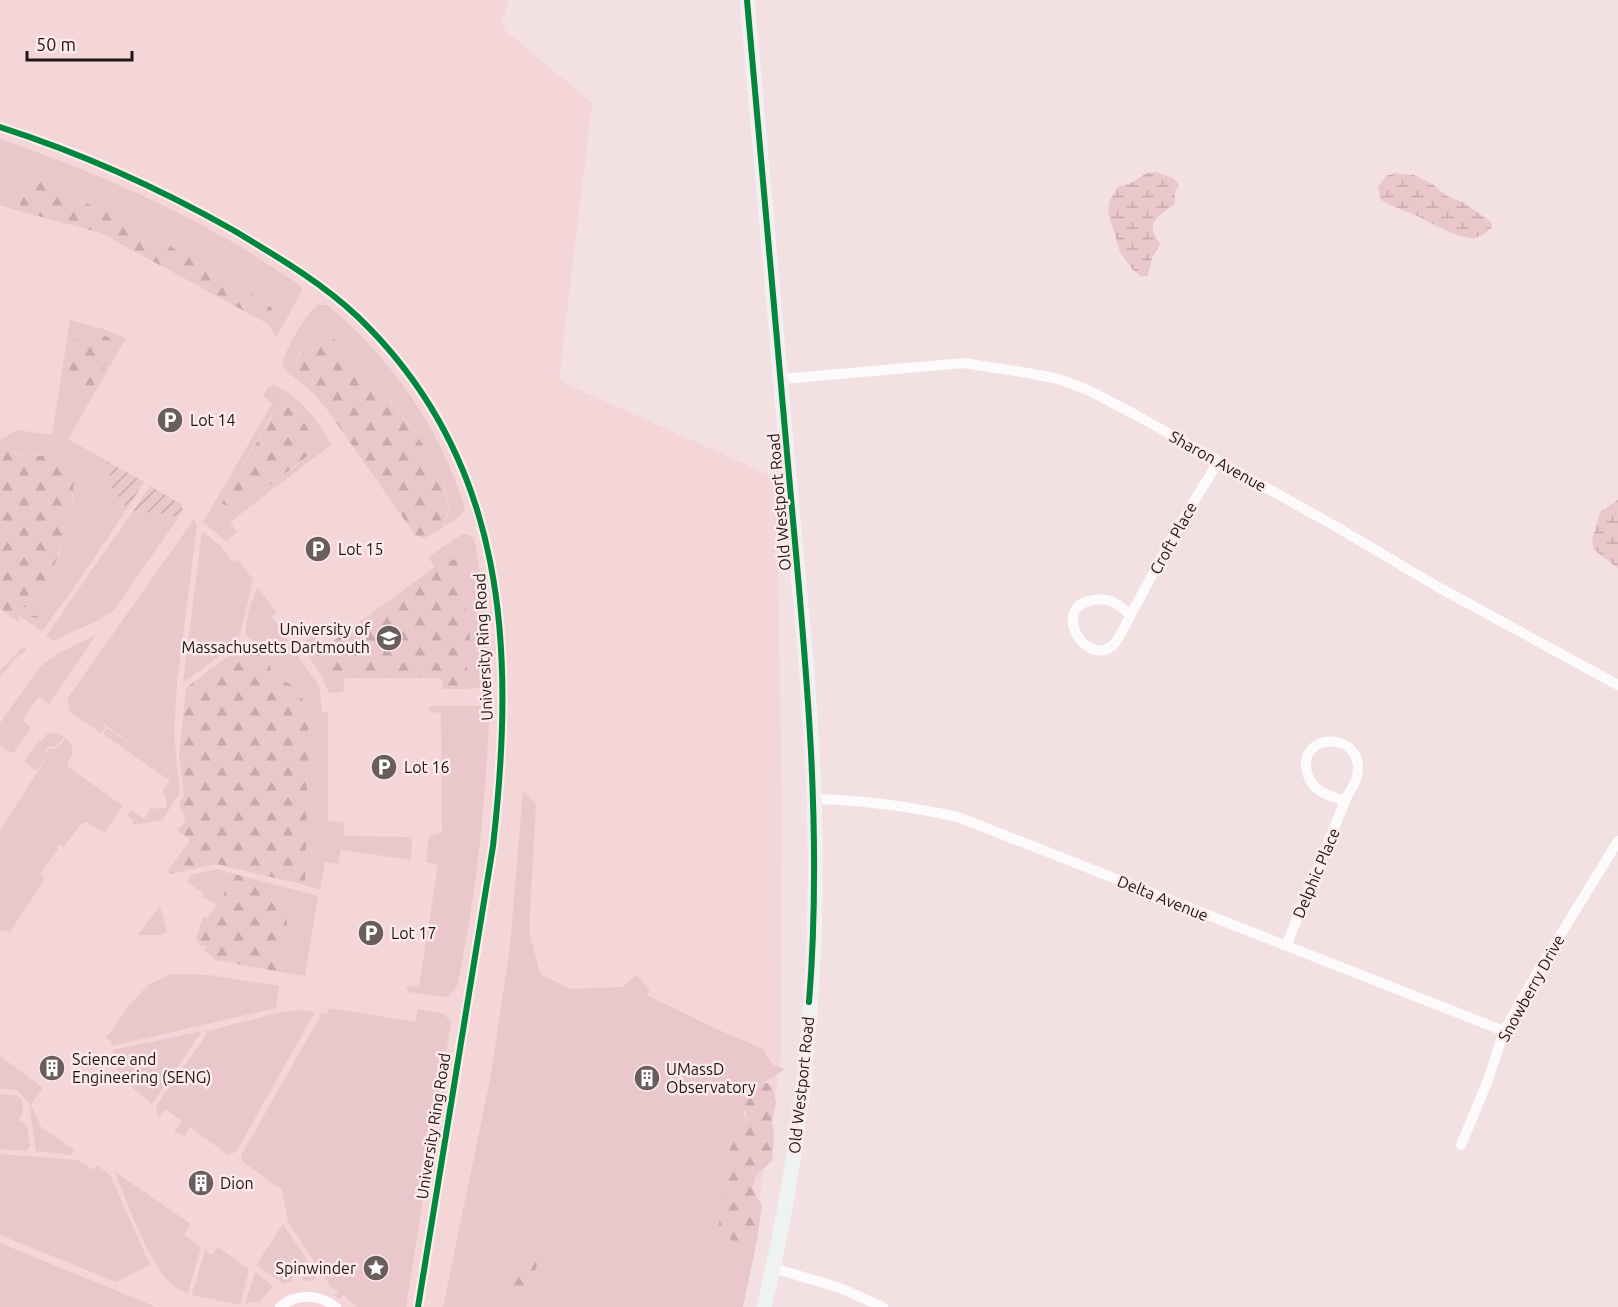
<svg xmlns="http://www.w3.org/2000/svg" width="1618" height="1307" viewBox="0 0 1618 1307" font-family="Ubuntu,sans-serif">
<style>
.built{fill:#f4d6d9}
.green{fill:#e9c7ca;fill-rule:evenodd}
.forest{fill:url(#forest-firs)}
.wetland{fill:url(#wetland-marsh)}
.garden{fill:url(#garden-furrows)}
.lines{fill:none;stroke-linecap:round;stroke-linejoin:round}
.minor{stroke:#fdfafb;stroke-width:10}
.secondary{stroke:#eff2f3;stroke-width:15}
.cycleway-casing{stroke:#fdeaeb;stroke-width:10}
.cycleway{stroke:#00873e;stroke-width:6}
.labels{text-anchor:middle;stroke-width:5;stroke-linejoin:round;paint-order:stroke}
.poi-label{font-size:16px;fill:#201617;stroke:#fdeaeb;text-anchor:start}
.street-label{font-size:16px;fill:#201617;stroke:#fdeaeb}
</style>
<defs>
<pattern id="forest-firs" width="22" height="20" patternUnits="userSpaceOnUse" patternTransform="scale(1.5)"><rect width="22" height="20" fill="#e9c7ca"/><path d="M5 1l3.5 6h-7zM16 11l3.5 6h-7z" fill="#c8aaad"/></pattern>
<pattern id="wetland-marsh" width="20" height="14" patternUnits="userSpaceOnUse" patternTransform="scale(1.5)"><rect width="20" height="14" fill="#e9c7ca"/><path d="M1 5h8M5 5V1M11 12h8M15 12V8" fill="none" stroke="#c8aaad"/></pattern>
<pattern id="garden-furrows" width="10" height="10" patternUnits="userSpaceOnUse" patternTransform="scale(1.5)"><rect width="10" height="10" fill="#e9c7ca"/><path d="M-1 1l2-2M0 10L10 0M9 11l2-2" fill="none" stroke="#c8aaad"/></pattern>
</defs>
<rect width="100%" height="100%" fill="#f2e0e2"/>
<!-- built -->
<path class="built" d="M0,0H509L501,23L506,31L592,103L559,378L564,383L776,478L782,799L781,1056L743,1307H0Z"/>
<!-- green -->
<g class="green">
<path d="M0,139C78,166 155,198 227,239C252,253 276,270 300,285L302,291L276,338L268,324L272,309L270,306L140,228L28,176L24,179L19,211L0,205Z"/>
<path d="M318,305H327C390,356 442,430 465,509L459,517L442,528C445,521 450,512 449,505C441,447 366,375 327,331L299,353L291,375L285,369L282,363C287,348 305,313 318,305Z"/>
<path d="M70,320L103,329L126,338L68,439L107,461L111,486L127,509L75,586L42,631L33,625L36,624L38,617L24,604L37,606L61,550L74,494L42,454C27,456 18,455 5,448L0,449V440L17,430L52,435Z"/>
<path d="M275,385C299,396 320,422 331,445L230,522L237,532L226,541L203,522L272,404L263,396L269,386ZM282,397L297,412L309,456L235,512L244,463Z"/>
<path d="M133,511L168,515L178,518L114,610L97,621L53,641L46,636Z"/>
<path d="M194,519L197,525L177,683L174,732L180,793L162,820L132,825L133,820L128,816L131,810L144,819L152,807L155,809L167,807L165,794L162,792L170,781L103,734L107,728L140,750L104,724L103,725L106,727L101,733L70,712L67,699Z"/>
<path d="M202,531L222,547L232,562L238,559L253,580L238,642L183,683Z"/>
<path d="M463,534H467L474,538L482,584L489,674L488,682L482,688L465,689L470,638L459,557L435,567L428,557Z"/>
<path d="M258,587L276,612L272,617L289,641C277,651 259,645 247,637C243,623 251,600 258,587Z"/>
<path d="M314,635L323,649L310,658L300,644Z"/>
<path d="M93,636L95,637L49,704L39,697L22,720L31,728L14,752L11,753L0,745V723L40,667L55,655Z"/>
<path d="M24,646L27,649L13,661L0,677V670Z"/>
<path d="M291,646L319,686L322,711L328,713V821L344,822V836L412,837L411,860L341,850L338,864L325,862L320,890L305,885L309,712L297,688L272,674L266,652L260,650H278Z"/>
<path d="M429,706H482L487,710L489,719C485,808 476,899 457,986L447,997L408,992L406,989L408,986L419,987L438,865L426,862L429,836L442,833L441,713L430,712Z"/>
<path d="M57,733L64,737L57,746L48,747L42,756L49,749L59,747L65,738L71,743L73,754L68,761L69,763L67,766L123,806L104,833L86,822L80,825L64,847L60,844L57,845L58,850L40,874L45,879L11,930V932L0,930V830L48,756L36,771L24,762L39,740L41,742L47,734Z"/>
<path d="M523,790L536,804L529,931L540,974L571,989L623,987L636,975L650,989L647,995L712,1027L763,1049L774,1066L785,1069L749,1092L744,1114L747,1122L739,1248L757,1240L743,1307H443L491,1075L510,947Z"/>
<path d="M218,869L227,872L222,908L203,897L204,894L187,882L191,875Z"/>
<path d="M273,884L318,896L305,976L281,972L287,926V910L273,902L270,892Z"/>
<path d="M160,906L167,932L162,935H138Z"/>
<path d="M171,974L209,975L279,986L276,1008L112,1046L111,1041L106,1038L130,1004L138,1003H131L148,985Z"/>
<path d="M329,1008L415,1022L418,1009L444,1014L451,1022L406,1307H357L343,1295L339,1299L333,1294L339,1292L331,1287L288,1222L282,1190L242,1161L241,1156L322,1013L327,1014Z"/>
<path d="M300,1010L315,1012L236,1152L228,1155L190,1127L184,1136L174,1132L182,1121L165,1109L158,1118L156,1106L205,1037L207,1031L282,1012Z"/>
<path d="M202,1031L152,1104L126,1083L125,1078L118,1073L117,1067H115L113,1050Z"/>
<path d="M0,1056L43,1088L31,1105L41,1127L74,1150L71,1155L36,1151L29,1103L17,1090L0,1089Z"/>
<path d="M0,1094L15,1095L22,1100L23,1112L19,1120L27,1126L30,1146L26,1151L0,1149Z"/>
<path d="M0,1154L78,1160L94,1170L97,1165L110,1175L150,1265L116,1282L0,1235Z"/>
<path d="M115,1172L191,1224L184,1235L201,1247L188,1293C180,1290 173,1287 168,1281C148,1260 126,1200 115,1172Z"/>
<path d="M283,1224L317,1275L312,1281L303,1280L302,1276L292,1277V1281L284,1284L256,1265Z"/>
<path d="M0,1243L156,1307H0Z"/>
<path d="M218,1247L249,1269L240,1305L192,1295L205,1250L212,1255Z"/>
<path d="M255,1272L273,1286L260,1301L245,1304Z"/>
</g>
<!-- forest -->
<g class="forest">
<path d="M28,176L140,228L270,306L272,309L268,324L101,233L19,211L24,179Z"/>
<path d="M89,331L108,337L113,342L109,358L90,392L68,383L71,351L81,333Z"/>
<path d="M327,331L381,391L418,437L439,471L449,508L442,528L424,538L415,535L326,408L312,392L291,375C298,357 307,335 327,331Z"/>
<path d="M277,397H282C296,412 319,432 309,455L235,512L222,503L272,416L273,403Z"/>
<path d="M5,448L15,454L59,457L74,470C74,520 57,562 37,606L24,604L18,622L0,609V449Z"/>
<path d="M459,557L470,638L465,689H443L441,678H345L343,692L329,693L322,677L310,658L435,567Z"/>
<path d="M244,644L266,652L272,674L297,688L309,712L305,885L216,864L170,874L167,872L190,840L177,830L186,822L179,804L184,796L179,756L186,688Z"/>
<path d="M227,872L273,884L270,892L273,902L287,910V926L281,972L216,960L204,950L207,945L202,947L196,938L203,917L207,918L216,906L222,908Z"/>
<path d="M768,1083L773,1087L776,1102L772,1122L774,1135L772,1161L756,1175L752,1188L762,1206L757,1240L739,1248L719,1227C721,1201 722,1139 747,1126C747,1105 739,1102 757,1084Z"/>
<path d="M523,1256L538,1258L531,1293L517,1295L510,1292C512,1278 515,1267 523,1256Z"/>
</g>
<!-- wetland -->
<g class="wetland">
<path d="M1155,172L1173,178L1179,185L1175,192V203C1167,211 1151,217 1153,231C1154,236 1158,240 1160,244L1152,258L1148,275L1142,277L1132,269L1120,252L1108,212L1110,200L1118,187L1131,183L1147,173Z"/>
<path d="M1395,173L1414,175L1432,184L1447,196L1464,203L1491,222L1492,227C1487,232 1479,238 1472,238C1450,236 1430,221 1410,213C1399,208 1390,206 1380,199L1378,187L1386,176Z"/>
<path d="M1618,500V568L1594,550L1592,541L1598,518L1601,512Z"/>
<path d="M24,604L38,617V621L35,624L33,625L20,616Z"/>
</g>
<!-- garden -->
<g class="garden">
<path d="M107,461L144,482L127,509L111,486Z"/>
<path d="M150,486L181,504L183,510L178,518L168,515L133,511Z"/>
</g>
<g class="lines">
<!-- minor -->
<g class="minor">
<path d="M0,127C81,153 159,188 233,230C276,256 321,282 358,317C509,462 515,651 493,846L418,1307"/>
<path d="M782,379L964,363L1028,373L1059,379L1090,391L1134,414L1335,526L1438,587L1618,685"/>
<path d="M1130,615C1119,604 1109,597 1093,600C1050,607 1085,667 1112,646C1115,644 1118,638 1120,635L1173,536L1218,462"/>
<path d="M814,799C865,800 908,806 958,817L1504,1031"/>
<path d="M1286,946L1345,801C1348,794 1353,787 1356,780C1371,731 1296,729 1307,773C1313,792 1327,795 1345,801"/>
<path d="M1461,1145L1488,1080L1504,1031L1540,968L1618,841"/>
<path d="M773,1268L840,1288L883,1307"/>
<path d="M280,1307C297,1293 318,1294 336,1307"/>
</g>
<!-- secondary -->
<path class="secondary" d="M747,0C761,151 774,302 787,454C797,568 810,681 814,796C820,967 804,1141 764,1307"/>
<defs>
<g id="cycleway">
<path d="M747,0C761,151 774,302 787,453C803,636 824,818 809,1002"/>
<path d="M0,127C81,153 159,188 233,230C276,256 321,282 358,317C509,462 515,651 493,846L418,1307"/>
</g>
</defs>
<!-- cycleway casing -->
<use href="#cycleway" class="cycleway-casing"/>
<!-- cycleway -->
<use href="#cycleway" class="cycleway"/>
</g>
<!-- icons -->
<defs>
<symbol id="parking-disc" viewBox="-11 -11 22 22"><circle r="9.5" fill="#6a5d5e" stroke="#fdeaeb"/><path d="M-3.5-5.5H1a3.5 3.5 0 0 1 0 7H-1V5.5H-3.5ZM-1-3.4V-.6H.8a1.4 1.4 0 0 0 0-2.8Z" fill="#fff"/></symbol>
<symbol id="university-disc" viewBox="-11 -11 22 22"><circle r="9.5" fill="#6a5d5e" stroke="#fdeaeb"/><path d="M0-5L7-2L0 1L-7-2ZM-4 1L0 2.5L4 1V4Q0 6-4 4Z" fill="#fff"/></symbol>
<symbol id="building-disc" viewBox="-11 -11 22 22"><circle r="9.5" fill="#6a5d5e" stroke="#fdeaeb"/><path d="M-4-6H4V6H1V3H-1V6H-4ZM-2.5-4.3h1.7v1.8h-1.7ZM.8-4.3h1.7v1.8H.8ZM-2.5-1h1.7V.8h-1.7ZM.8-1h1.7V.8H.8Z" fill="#fff"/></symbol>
<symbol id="sight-disc" viewBox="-11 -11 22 22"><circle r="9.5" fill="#6a5d5e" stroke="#fdeaeb"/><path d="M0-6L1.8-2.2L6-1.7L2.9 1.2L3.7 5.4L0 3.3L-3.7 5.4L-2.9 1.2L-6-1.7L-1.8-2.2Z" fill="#fff"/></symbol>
</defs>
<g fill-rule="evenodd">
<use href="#parking-disc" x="155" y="405" width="30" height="30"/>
<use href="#parking-disc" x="303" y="534" width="30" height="30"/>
<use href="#university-disc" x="374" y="623" width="30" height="30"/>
<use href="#parking-disc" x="369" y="752" width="30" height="30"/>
<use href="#parking-disc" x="356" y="918" width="30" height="30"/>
<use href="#building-disc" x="37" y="1053" width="30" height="30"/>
<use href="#building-disc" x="632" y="1063" width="30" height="30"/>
<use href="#building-disc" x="186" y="1168" width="30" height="30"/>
<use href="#sight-disc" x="361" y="1253" width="30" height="30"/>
</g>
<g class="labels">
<!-- poi labels -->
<g class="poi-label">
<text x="190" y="426">Lot 14</text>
<text x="338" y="555">Lot 15</text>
<text x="370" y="635" text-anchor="end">University of<tspan x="370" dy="18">Massachusetts Dartmouth</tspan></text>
<text x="404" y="773">Lot 16</text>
<text x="391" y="939">Lot 17</text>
<text x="72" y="1065">Science and<tspan x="72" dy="18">Engineering (SENG)</tspan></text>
<text x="666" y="1075">UMassD<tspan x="666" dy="18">Observatory</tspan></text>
<text x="220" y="1189">Dion</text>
<text x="356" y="1274" text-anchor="end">Spinwinder</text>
</g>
<!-- street labels -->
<g class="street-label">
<text transform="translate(1218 461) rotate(29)" y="6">Sharon Avenue</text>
<text transform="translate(779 502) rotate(-95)" y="6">Old Westport Road</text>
<text transform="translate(1173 538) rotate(-61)" y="6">Croft Place</text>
<text transform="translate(483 647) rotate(-93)" y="6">University Ring Road</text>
<text transform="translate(1316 873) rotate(-67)" y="6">Delphic Place</text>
<text transform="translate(1163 898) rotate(22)" y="6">Delta Avenue</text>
<text transform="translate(1531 988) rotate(-61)" y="6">Snowberry Drive</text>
<text transform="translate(801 1085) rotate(-84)" y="6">Old Westport Road</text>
<text transform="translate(433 1126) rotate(-81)" y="6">University Ring Road</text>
</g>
</g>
<!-- scale -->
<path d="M27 51v9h105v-9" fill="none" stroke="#201617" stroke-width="3"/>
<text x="36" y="51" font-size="18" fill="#201617" stroke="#fdeaeb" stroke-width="4.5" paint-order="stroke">50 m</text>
</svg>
